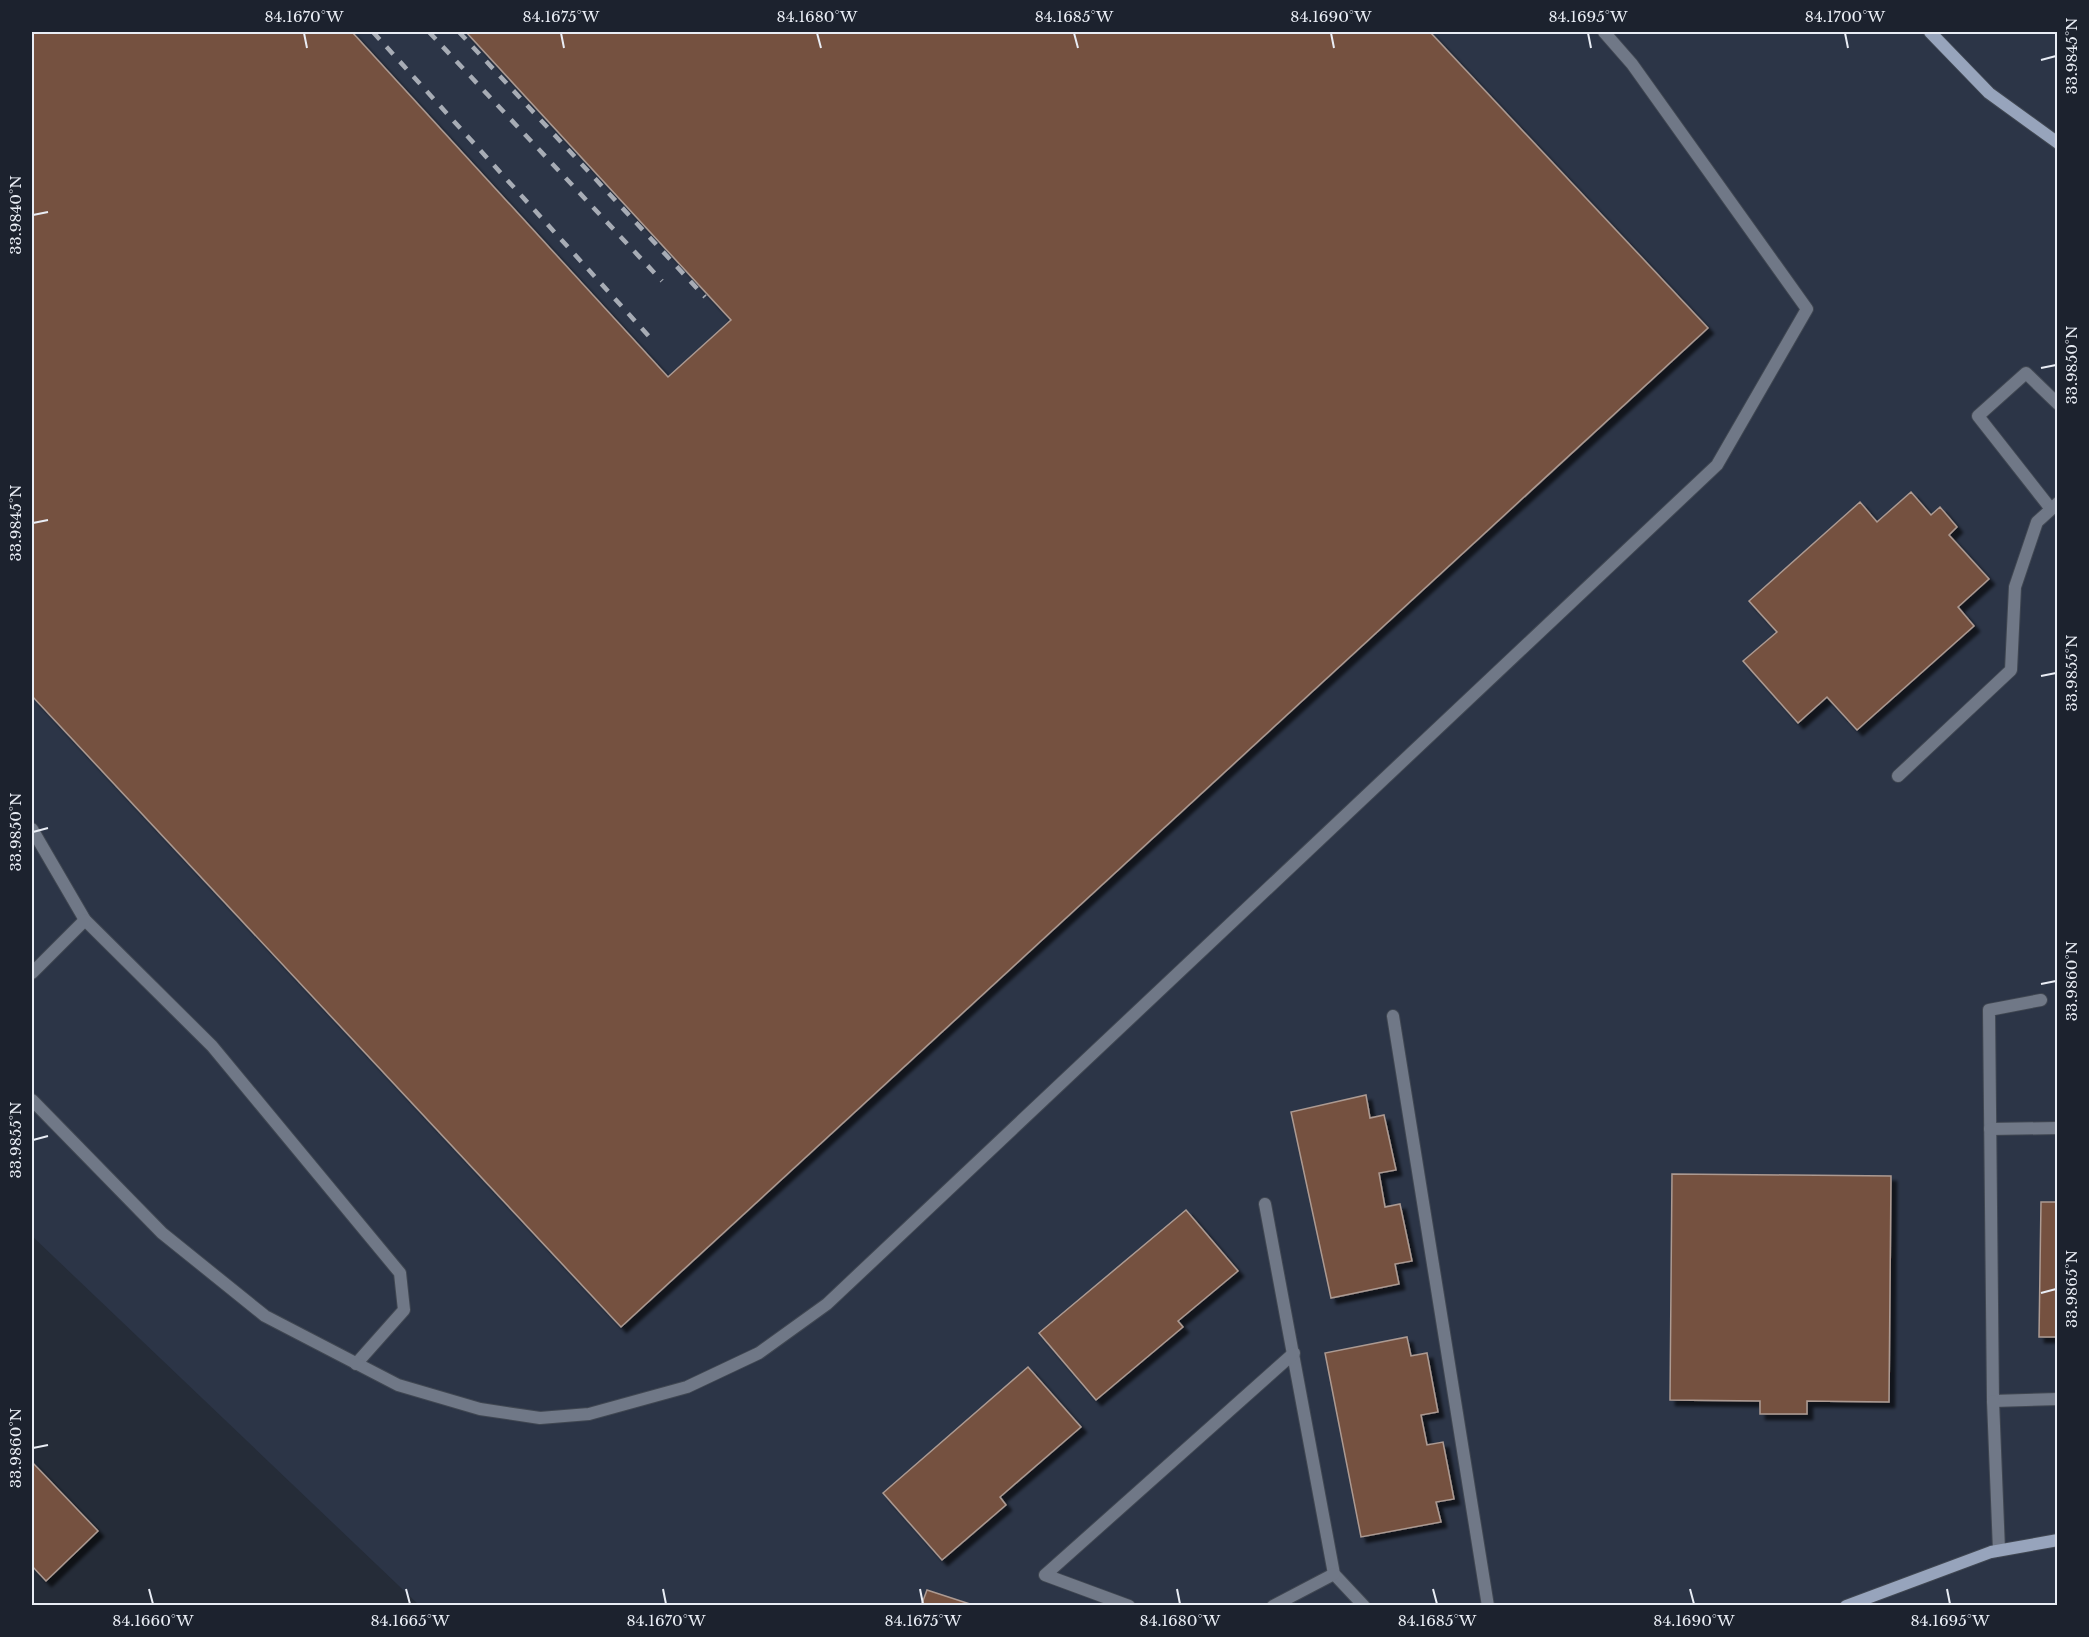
<svg xmlns="http://www.w3.org/2000/svg" width="2089" height="1637" viewBox="0 0 2089 1637" font-family="'Libre Baskerville',serif">
<style>
.built{fill:#2c3547}
.building{fill:#755140;stroke:#ac9a92;stroke-width:1.5;filter:url(#shadow)}
.lines{fill:none;stroke-linecap:round;stroke-linejoin:round}
.lane-casing{stroke:#404752;stroke-width:14}
.street-casing{stroke:#404752;stroke-width:14}
.secondary-casing{stroke:#404752;stroke-width:14}
.lane{stroke:#707887;stroke-width:12}
.street{stroke:#707887;stroke-width:12}
.secondary{stroke:#97a4bc;stroke-width:12}
.rail{stroke:#a7acb5;stroke-width:4.5;stroke-dasharray:10 10;stroke-linecap:butt}
.ticks{fill:none;stroke:#e9edf5;stroke-width:2}
.neatline{fill:none;stroke:#e9edf5;stroke-width:2}
.ticks-label{font-size:15px;text-anchor:middle;fill:#e9edf5}
</style>
<defs>
<filter id="shadow"><feDropShadow dx="5.5" dy="5.5" stdDeviation="1.5" flood-color="#0009"/></filter>
</defs>
<rect width="100%" height="100%" fill="#252c38"/>
<!-- built -->
<path class="built" d="M32,32H2057V1605H419L32,1236Z"/>
<!-- building -->
<g class="building">
<path d="M32,32H352L668,377L731,320L466,32H1430L1708,328L621,1327L32,696Z"/>
<path d="M1911,492L1931,515L1940,507L1957,527L1949,535L1989,579L1958,607L1974,626L1857,730L1827,697L1798,723L1743,661L1777,632L1749,601L1860,502L1877,522Z"/>
<path d="M1366,1095L1370,1118L1384,1115L1396,1170L1379,1173L1385,1207L1400,1204L1412,1261L1395,1264L1399,1284L1331,1298L1291,1112Z"/>
<path d="M1672,1174L1891,1176L1889,1402L1807,1401V1414H1760V1401L1670,1400Z"/>
<path d="M2041,1202H2058V1337H2039Z"/>
<path d="M1186,1210L1238,1271L1178,1321L1183,1327L1096,1400L1039,1333Z"/>
<path d="M1407,1337L1411,1356L1427,1353L1438,1412L1421,1415L1427,1445L1443,1442L1454,1499L1436,1502L1441,1522L1361,1537L1325,1353Z"/>
<path d="M1028,1367L1081,1427L1000,1497L1006,1505L942,1560L883,1493Z"/>
<path d="M32,1462L98,1531L46,1581L32,1566Z"/>
<path d="M927,1590L976,1606H921Z"/>
</g>
<g class="lines">
<defs>
<g id="lane">
<path d="M2051,509L1978,416L2026,373L2058,404"/>
<path d="M1898,776L2011,670L2015,587L2037,522L2058,503"/>
<path d="M32,829L85,920L212,1046L400,1273L404,1310L356,1364"/>
<path d="M32,973L85,920"/>
<path d="M2041,1000L1989,1010L1993,1401L2058,1399"/>
<path d="M32,1100L162,1233L265,1316L398,1385L480,1409L540,1418L589,1414L687,1387L759,1353L827,1304L1717,465L1807,309L1632,64L1604,32"/>
<path d="M1990,1129L2058,1128"/>
<path d="M1993,1401L1999,1550"/>
</g>
<g id="street">
<path d="M1393,1016L1488,1606"/>
<path d="M1265,1204L1334,1574L1364,1606"/>
<path d="M1129,1606L1045,1575L1294,1353"/>
<path d="M1273,1606L1334,1574"/>
</g>
<g id="secondary">
<path d="M1930,32L1989,93L2058,143"/>
<path d="M1846,1606L1991,1552L2058,1540"/>
</g>
</defs>
<!-- lane casing -->
<use href="#lane" class="lane-casing"/>
<!-- street casing -->
<use href="#street" class="street-casing"/>
<!-- secondary casing -->
<use href="#secondary" class="secondary-casing"/>
<!-- lane -->
<use href="#lane" class="lane"/>
<!-- street -->
<use href="#street" class="street"/>
<!-- secondary -->
<use href="#secondary" class="secondary"/>
<!-- rail -->
<g class="rail">
<path d="M373,32L655,343"/>
<path d="M429,32L662,281"/>
<path d="M459,32L705,297"/>
</g>
</g>
<!-- ticks -->
<path class="ticks" d="M304,33L307,48M561,33L564,48M817,33L821,48M1074,33L1078,48M1331,33L1334,48M1588,33L1591,48M1845,33L1848,48M2041,60L2056,56M33,215L48,212M2041,368L2056,365M33,523L48,520M2041,676L2056,673M33,832L48,828M2041,984L2056,981M33,1140L48,1136M2041,1293L2056,1289M33,1448L48,1445M149,1589L153,1604M406,1589L410,1604M663,1589L666,1604M920,1589L923,1604M1177,1589L1180,1604M1433,1589L1437,1604M1690,1589L1694,1604M1947,1589L1950,1604"/>
<!-- border -->
<rect width="2089" height="1637" fill="none" stroke="#1c222e" stroke-width="66"/>
<rect x="33" y="33" width="2023" height="1571" class="neatline"/>
<g class="ticks-label">
<text x="304" y="22">84.1670°W</text>
<text x="561" y="22">84.1675°W</text>
<text x="817" y="22">84.1680°W</text>
<text x="1074" y="22">84.1685°W</text>
<text x="1331" y="22">84.1690°W</text>
<text x="1588" y="22">84.1695°W</text>
<text x="1845" y="22">84.1700°W</text>
<text transform="translate(2072 56) rotate(-90)" y="5">33.9845°N</text>
<text transform="translate(16 215) rotate(-90)" y="5">33.9840°N</text>
<text transform="translate(2072 365) rotate(-90)" y="5">33.9850°N</text>
<text transform="translate(16 523) rotate(-90)" y="5">33.9845°N</text>
<text transform="translate(2072 673) rotate(-90)" y="5">33.9855°N</text>
<text transform="translate(16 832) rotate(-90)" y="5">33.9850°N</text>
<text transform="translate(2072 981) rotate(-90)" y="5">33.9860°N</text>
<text transform="translate(16 1140) rotate(-90)" y="5">33.9855°N</text>
<text transform="translate(2072 1289) rotate(-90)" y="5">33.9865°N</text>
<text transform="translate(16 1448) rotate(-90)" y="5">33.9860°N</text>
<text x="153" y="1626">84.1660°W</text>
<text x="410" y="1626">84.1665°W</text>
<text x="666" y="1626">84.1670°W</text>
<text x="923" y="1626">84.1675°W</text>
<text x="1180" y="1626">84.1680°W</text>
<text x="1437" y="1626">84.1685°W</text>
<text x="1694" y="1626">84.1690°W</text>
<text x="1950" y="1626">84.1695°W</text>
</g>
</svg>
